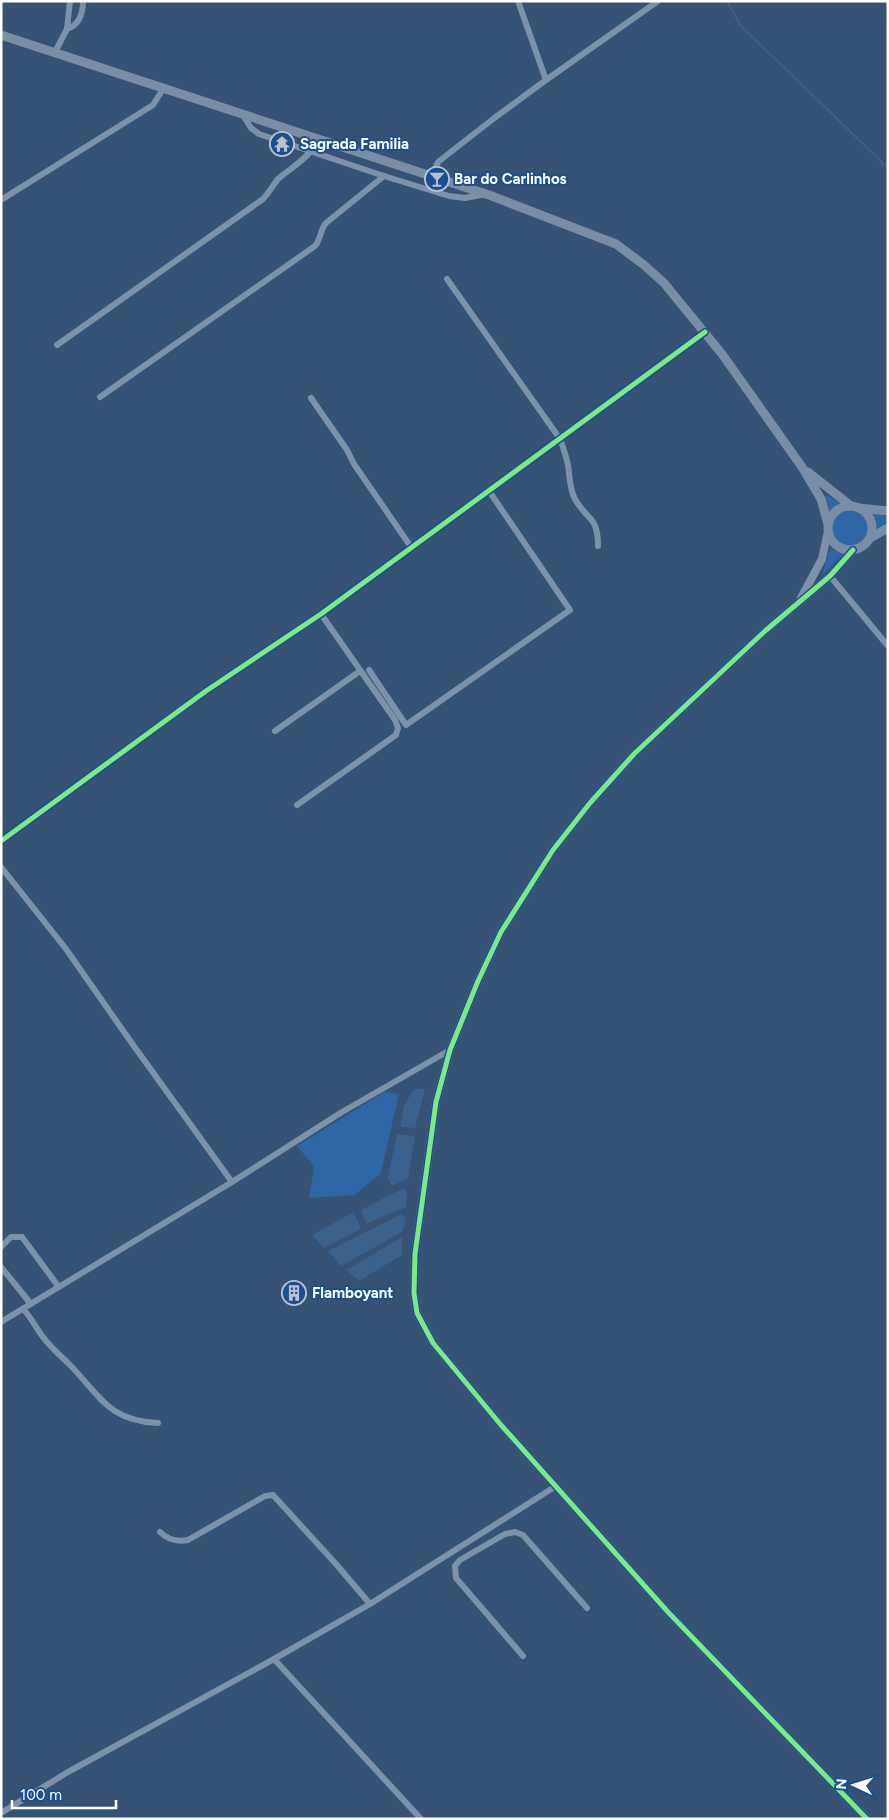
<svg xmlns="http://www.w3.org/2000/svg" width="889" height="1820" viewBox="0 0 889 1820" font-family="Figtree,sans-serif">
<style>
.green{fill:#2f66a5}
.water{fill:#3b618d}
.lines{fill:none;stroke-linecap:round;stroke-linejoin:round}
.stream{stroke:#3b618d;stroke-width:2}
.minor{stroke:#7d92a8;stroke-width:6}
.tertiary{stroke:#7d92a8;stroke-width:8}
.secondary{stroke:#798da4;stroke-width:9}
.cycleway-casing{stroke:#1b4f8f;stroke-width:8}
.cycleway{stroke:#7ce984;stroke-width:5}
.labels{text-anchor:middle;stroke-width:4;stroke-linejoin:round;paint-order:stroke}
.poi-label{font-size:15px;font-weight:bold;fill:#fff;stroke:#1b4f8f;text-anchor:start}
</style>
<rect width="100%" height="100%" fill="#365274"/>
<!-- green -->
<g class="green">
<path d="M827,495L840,503L829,512L825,497Z"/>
<circle cx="850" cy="528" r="18"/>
<path d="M873,514L888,516V523L877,529Z"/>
<path d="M830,548L844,555L837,560L822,575Z"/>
<path d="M384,1092L399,1094L381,1173L355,1195L309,1198L314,1167L297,1146Z"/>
</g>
<!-- water -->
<g class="water">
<path d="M414,1089H425L415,1128L400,1127L404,1105Z"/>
<path d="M397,1134L415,1136L408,1179L391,1186L388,1177Z"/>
<path d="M403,1188L407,1192L406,1207L366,1224L361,1210Z"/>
<path d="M354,1212L361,1229L324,1248L312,1235Z"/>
<path d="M402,1214L406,1220L402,1232L341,1266L328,1251Z"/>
<path d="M402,1237V1255L359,1281L346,1270Z"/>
</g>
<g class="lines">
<!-- stream -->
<path class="stream" d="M727,1L741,26L888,168"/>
<!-- minor -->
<g class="minor">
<path d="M518,1L546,80"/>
<path d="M67,29C79,25 83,14 83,1"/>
<path d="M55,52L67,29L70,1"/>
<path d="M243,115L251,128L259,134L384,176L449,196L465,198L485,194"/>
<path d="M431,177L438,162L493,119L546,80L658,1"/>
<path d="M1,200L153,105L163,89"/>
<path d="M447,279L560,439C563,447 566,456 568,465C570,477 569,488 575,499C587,521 598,515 598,546"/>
<path d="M57,345L263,199C269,193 273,185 278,179C288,170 301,163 310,152"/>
<path d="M100,397L315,246C321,239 320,230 326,223L384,176"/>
<path d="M311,398L347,450L354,464L411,547"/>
<path d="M830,576L888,646"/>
<path d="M369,670L406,725L570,610L489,491"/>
<path d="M275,731L360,671"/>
<path d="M297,805L396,735L398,728L395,720L321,614"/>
<path d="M1,841L206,691L321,614L705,332"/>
<path d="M1,867L66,949L131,1042L232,1182"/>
<path d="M1,1247L11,1237H22L58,1286"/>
<path d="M1,1267L31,1304"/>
<path d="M23,1309C31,1317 36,1328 43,1337C51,1348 61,1356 70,1365C101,1397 109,1421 158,1423"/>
<path d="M1,1322L232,1182L342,1112L450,1050"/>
<path d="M160,1532C168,1540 177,1542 188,1540L265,1496L273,1495L336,1564L370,1604"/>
<path d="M523,1656L456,1578L455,1566L460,1560L505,1534L515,1532L523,1535L587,1608"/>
<path d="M274,1659L421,1819"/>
<path d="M1,1813L68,1772L274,1659L370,1604L556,1486"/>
</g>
<!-- tertiary -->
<g class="tertiary">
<path d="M853,550L830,576L765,631L634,754L590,803L553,850L501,932L478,981L450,1050L436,1102L415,1254L414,1293L417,1313L433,1343L501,1425L668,1612L867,1819"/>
<path d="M801,598L822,559L828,531"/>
</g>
<!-- secondary -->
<g class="secondary">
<path d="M1,35L489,195L616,244L644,265L664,283L722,354L802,467L821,499L828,524"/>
<path d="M808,472L851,506"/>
<circle cx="850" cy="528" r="22"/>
<path d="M858,508L888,511"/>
<path d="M870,538L888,528"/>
</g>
<defs>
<g id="cycleway">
<path d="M853,550L830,576L765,631L634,754L590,803L553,850L501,932L478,981L450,1050L436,1102L415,1254L414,1293L417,1313L433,1343L501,1425L668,1612L867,1819"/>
<path d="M1,841L206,691L321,614L705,332"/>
</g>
</defs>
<!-- cycleway casing -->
<use href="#cycleway" class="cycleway-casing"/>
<!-- cycleway -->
<use href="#cycleway" class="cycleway"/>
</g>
<!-- icons -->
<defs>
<symbol id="temple-ring" viewBox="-11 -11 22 22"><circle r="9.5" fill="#1b4f8f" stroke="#b9c2ce" stroke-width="1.5"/><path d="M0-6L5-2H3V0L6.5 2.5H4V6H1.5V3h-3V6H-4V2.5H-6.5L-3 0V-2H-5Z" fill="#b9c2ce"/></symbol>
<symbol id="bar-ring" viewBox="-11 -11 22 22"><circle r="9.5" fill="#1b4f8f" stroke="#b9c2ce" stroke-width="1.5"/><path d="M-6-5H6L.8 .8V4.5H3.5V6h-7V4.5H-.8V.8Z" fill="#b9c2ce"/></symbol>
<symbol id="building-ring" viewBox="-11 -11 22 22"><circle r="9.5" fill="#1b4f8f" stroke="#b9c2ce" stroke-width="1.5"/><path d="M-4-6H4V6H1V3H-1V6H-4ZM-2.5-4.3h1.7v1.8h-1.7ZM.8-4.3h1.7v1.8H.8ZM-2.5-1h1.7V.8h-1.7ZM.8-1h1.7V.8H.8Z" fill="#b9c2ce"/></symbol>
</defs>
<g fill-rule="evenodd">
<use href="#temple-ring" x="268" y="130" width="28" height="28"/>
<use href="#bar-ring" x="423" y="165" width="28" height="28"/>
<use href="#building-ring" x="280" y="1279" width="28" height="28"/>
</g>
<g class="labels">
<!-- poi labels -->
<g class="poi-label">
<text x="300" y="149">Sagrada Familia</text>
<text x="454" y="184">Bar do Carlinhos</text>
<text x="312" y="1298">Flamboyant</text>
</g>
</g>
<!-- border -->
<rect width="889" height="1820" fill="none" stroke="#ffffff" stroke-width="5"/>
<!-- north arrow -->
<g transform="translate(854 1785) rotate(274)" stroke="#1b4f8f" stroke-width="4" paint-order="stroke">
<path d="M0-4L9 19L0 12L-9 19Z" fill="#ffffff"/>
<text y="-8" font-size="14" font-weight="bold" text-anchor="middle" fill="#ffffff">N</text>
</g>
<!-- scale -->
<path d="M12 1800v8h104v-8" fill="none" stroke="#ffffff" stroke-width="2.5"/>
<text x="20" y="1800" font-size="15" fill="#ffffff" stroke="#1b4f8f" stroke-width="4" paint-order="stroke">100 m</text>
</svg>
